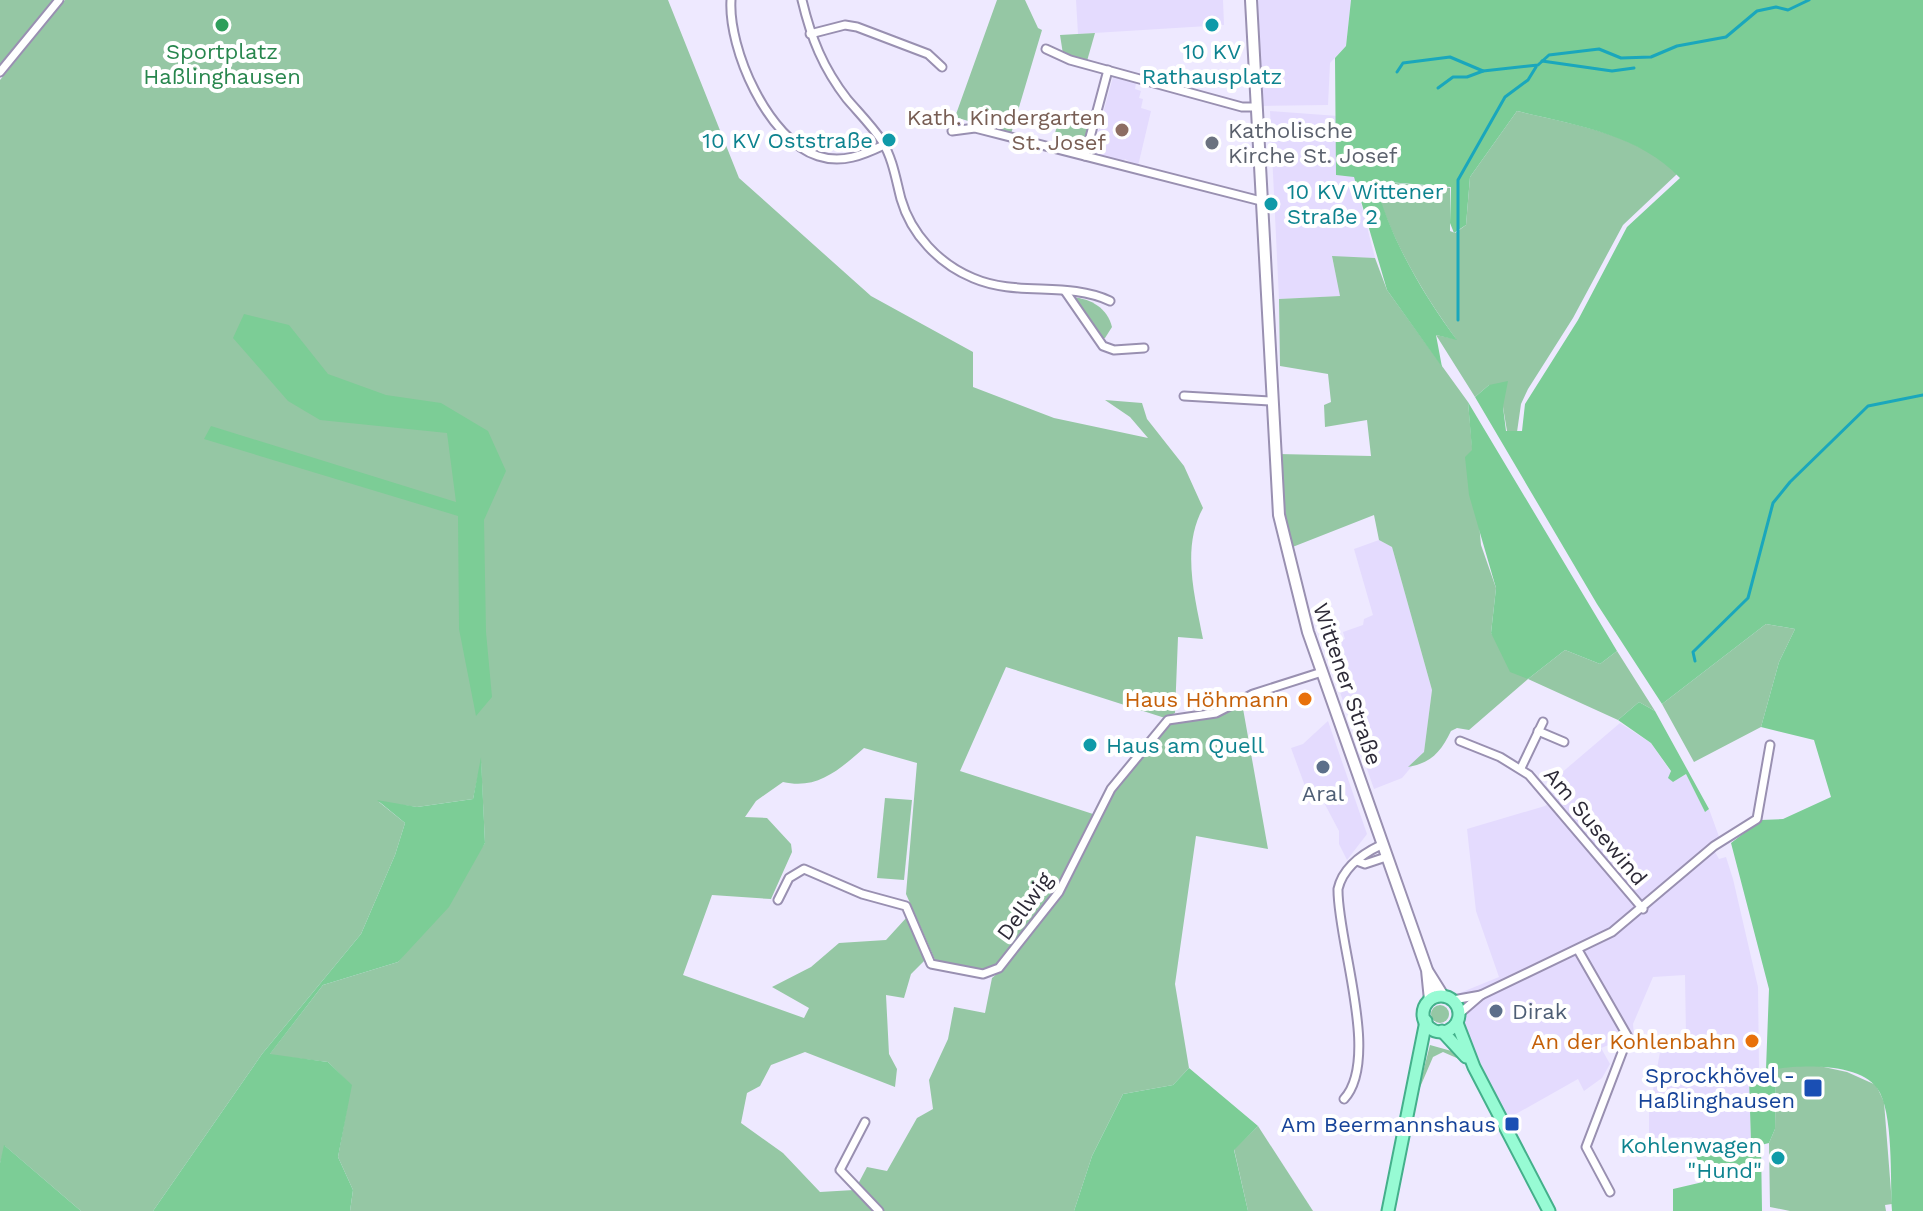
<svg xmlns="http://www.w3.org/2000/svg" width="1923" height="1211" viewBox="0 0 1923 1211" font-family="'Work Sans',sans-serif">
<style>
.built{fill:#e4dbfe}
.green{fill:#95c7a4}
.forest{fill:#7ccd96}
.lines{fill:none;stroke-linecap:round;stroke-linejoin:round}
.stream{stroke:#1aa7bc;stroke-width:3}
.minor-casing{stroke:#9990b1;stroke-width:11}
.secondary-casing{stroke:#9990b1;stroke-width:14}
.primary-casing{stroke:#44b08b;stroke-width:15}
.minor{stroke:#fff;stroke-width:7}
.secondary{stroke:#fff;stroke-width:10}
.primary{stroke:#97fbd4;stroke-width:11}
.leisure-dot{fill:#2e9e5b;stroke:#fff;stroke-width:3}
.culture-dot{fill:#0f9aa8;stroke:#fff;stroke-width:3}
.education-dot{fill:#8d6e63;stroke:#fff;stroke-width:3}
.worship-dot{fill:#6b7280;stroke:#fff;stroke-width:3}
.food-dot{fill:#e8710a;stroke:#fff;stroke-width:3}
.service-dot{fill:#5c6f8a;stroke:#fff;stroke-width:3}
.transit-dot{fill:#1a4fb4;stroke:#fff;stroke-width:3}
.labels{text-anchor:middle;stroke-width:8;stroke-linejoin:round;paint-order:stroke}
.leisure-label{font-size:22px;fill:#27864d;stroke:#fff}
.culture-label{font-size:22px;fill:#0d838f;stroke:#fff;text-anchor:end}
.education-label{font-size:22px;fill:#785e54;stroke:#fff;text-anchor:end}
.worship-label{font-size:22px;fill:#5b616d;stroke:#fff;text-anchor:start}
.street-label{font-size:22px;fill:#2d2a37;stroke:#fff}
.food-label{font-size:22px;fill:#c56008;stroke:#fff;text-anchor:end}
.service-label{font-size:22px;fill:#4e5e75;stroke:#fff}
.transit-label{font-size:22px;fill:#164399;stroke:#fff;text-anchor:end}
</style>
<rect width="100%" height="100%" fill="#eee9ff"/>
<!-- built -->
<g class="built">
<path d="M1076,0H1223L1224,25L1078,34Z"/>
<path d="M1255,0H1351L1346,46L1330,63L1328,105L1260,106Z"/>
<path d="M1113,77L1136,83L1135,89L1141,91L1139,98L1143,99L1141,108L1151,111L1138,166L1125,159L1123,162L1092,153Z"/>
<path d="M1270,111L1338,116L1336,175L1354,176L1375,258L1332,257L1341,296L1279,299Z"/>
<path d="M1379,540L1392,547L1432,690L1424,752L1402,778L1374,789L1323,644L1345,639L1343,632L1363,625L1364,619L1373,615L1354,549Z"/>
<path d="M1328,721L1367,834L1347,860L1339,844V831L1319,793L1309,797L1291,748L1303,744Z"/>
<path d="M1620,723L1651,743L1671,772L1669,778L1673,782L1686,774L1705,812L1709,809L1722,845L1715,852L1719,859L1726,857L1733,879L1758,987L1759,1069L1749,1078L1751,1142L1693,1143L1692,1137L1649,1138V1112L1663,1036L1686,1035L1685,975L1653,977L1633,1024L1634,1035L1601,1048L1610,1064L1602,1078L1584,1091L1578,1079L1507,1119L1450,997L1499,977L1476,911L1467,829L1545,806L1555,797L1546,786Z"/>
</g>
<!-- green -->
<g class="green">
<path d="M0,0H55L0,68Z"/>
<path d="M65,0H668L739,178L871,296L973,352V387L1054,418L1148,438L1130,417L1105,400L1142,403L1147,419L1184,466L1203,508C1181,548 1195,597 1203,639L1178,637L1175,713L1165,718L1006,667L960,771L1093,814C1066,877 1041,925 991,972L936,962L906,894L917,763L864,748C839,770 817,790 783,782L756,801L745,817L767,818L791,844L792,852L771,899L712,895L683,975L804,1018L809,1008L772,987L811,967L839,943L886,940L907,917L926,959L911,974L904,998L886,995L889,1054L897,1069L895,1087L805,1052L771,1065L760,1086L747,1093L741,1123L783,1153L820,1192L854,1190L875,1211H350L353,1190L338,1157L351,1085L328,1062L269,1055L323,985L398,962L485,843L481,762L473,799L417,807L379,802L405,823L395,855L361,934L262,1054L153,1211H81L5,1146L0,1164V80Z"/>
<path d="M997,0H1025L1038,28L1042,30L1011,134L955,117Z"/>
<path d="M1095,33L1087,61L1063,54L1060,35Z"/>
<path d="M1517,111C1570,124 1638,133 1677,174L1623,225L1573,318L1528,389L1521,404L1517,432L1507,431L1503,407L1489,385L1475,397L1436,335L1456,339C1422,292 1390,238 1374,181L1450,188V231L1455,233L1466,225L1470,177Z"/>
<path d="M1076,117L1092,122L1083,151L1052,145L1059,118Z"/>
<path d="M1332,256L1375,258L1387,290L1468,402L1481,545L1496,588L1491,633L1528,679L1565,650L1600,664L1617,651L1655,711L1639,702L1618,720L1528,679L1469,730L1457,728L1451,731C1441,752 1431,763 1408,767L1424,752L1432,690L1392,547L1379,540L1374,515L1290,548L1278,454L1371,456L1367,420L1325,427L1324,405L1331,402L1328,374L1280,366L1279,299L1340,296Z"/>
<path d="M1072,297C1092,299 1107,308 1112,327L1105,338H1102Z"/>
<path d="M1766,624L1795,629L1779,662L1761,727L1694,762L1662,704Z"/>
<path d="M1242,703L1268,849L1196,836L1175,984L1189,1068L1173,1085L1123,1094L1092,1156L1074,1211H882L857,1186L867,1167L887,1171L917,1118L933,1109L929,1080L948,1039L954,1007L985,1013L992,978L1004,968L1065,888L1116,787L1150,744L1170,724L1219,713Z"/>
<path d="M885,798L912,800L904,880L877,878Z"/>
<circle cx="1440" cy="1014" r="9"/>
<path d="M1430,1045L1455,1052L1478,1093L1459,1059L1443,1052L1433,1057L1418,1092Z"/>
<path d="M1810,1064L1847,1072L1876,1085L1884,1102L1892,1204L1885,1205L1886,1211H1790L1770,1207L1769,1143L1775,1129L1776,1068Z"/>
<path d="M1258,1126L1313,1211H1248L1234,1149Z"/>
</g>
<!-- forest -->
<g class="forest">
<path d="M1351,0H1923V1211H1892C1890,1181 1894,1111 1877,1088C1859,1063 1802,1065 1776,1069L1775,1129L1769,1143L1761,1145L1762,1211H1673V1189L1703,1182L1693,1143L1751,1142L1749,1078L1759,1069H1766L1769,989L1731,843L1761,820L1783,819L1831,797L1814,740L1761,727L1779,662L1795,629L1766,624L1662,704L1597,604L1475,397L1489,385L1508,381L1503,407L1506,431H1522L1525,404L1578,320L1627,227L1680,178C1639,134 1574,125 1517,111L1470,177L1466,225L1454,233L1450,223L1451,187L1375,181C1390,238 1422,293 1457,340L1436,335L1442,367L1387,290L1354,177L1336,175L1335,58L1346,46Z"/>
<path d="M244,314L289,325L328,374L386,395L441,403L488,431L506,471L484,520L486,632L492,697L476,716L459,629L458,516L204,439L211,426L456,502L447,433L320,420L288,401L233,338Z"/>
<path d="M1468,402L1617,651L1600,664L1565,650L1528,679L1510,672L1491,633L1496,588L1469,495L1465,457L1472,450Z"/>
<path d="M1639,702L1655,711L1709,809L1705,812L1686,774L1673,782L1668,778L1671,771L1651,743L1618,720Z"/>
<path d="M481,757L485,843L449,907L398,962L323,985L270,1054L328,1062L352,1085L338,1157L353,1190L350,1211H153L262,1054L361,934L395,855L405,823L377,800L417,807L473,799Z"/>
<path d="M1189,1068L1258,1126L1234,1150L1248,1211H1074L1092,1156L1123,1094L1173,1085Z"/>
<path d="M4,1145L81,1211H0V1163Z"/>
</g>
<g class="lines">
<!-- stream -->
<g class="stream">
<path d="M1542,61L1612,71L1634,68"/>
<path d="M1397,72L1403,63L1450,57L1483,71L1538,65L1549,55L1599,49L1621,58L1651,57L1677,46L1726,37L1757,11L1776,7L1788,10L1809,0"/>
<path d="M1438,88L1453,77H1467L1483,71"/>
<path d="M1458,320V180L1505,97L1528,80L1536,67"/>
<path d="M1695,661L1693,652L1748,598L1773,503L1790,482L1868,406L1923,395"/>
</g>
<defs>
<g id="minor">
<path d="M731,0C728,49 768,140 818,156C842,164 863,155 884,145"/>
<path d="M802,0C811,38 823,68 847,99C859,113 872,126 882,141C893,159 896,180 901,199C911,234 939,264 973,278C1017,297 1067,281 1110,301"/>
<path d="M810,34L845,25L857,27L928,54L942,67"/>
<path d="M1046,49L1070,60L1242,107H1257"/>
<path d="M0,72L59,0"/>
<path d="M952,131L975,128L1261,201"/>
<path d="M1085,156L1108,70"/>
<path d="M1065,291L1103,346L1114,350L1144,348"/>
<path d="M1184,396L1270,401"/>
<path d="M1538,731L1564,742"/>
<path d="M1460,741L1500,757L1529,775L1643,909"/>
<path d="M1521,768L1543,722"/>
<path d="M1357,861L1365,864L1386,857"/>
<path d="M778,900L789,878L804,869L862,894L906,906L931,964L983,974L999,968L1059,892L1111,789L1168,720L1216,713L1253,694L1322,672"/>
<path d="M1578,950L1628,1037L1586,1147L1610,1192"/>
<path d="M1453,1000L1481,995"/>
<path d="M1459,1014L1481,995L1612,932L1714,846L1757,819L1770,745"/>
<path d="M1344,1099C1381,1059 1337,940 1338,889C1343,867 1362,854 1381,845"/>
<path d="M865,1122L840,1170L879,1211"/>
</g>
<g id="secondary">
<path d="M1251,0L1279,515L1308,632L1427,970L1430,1000"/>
<path d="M1428,972L1443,996"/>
</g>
<g id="primary">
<circle cx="1441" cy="1014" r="18"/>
<path d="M1457,1023L1474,1067L1549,1211"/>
<path d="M1442,1031L1466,1057"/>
<path d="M1388,1211L1426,1021"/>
</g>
</defs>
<!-- minor casing -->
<use href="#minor" class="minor-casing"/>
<!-- secondary casing -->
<use href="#secondary" class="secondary-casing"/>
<!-- primary casing -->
<use href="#primary" class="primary-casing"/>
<!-- minor -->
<use href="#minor" class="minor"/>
<!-- secondary -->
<use href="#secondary" class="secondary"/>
<!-- primary -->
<use href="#primary" class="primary"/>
</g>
<!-- markers -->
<circle class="leisure-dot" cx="222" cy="25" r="8"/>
<g class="culture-dot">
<circle cx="1212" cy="25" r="8"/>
<circle cx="889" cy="140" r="8"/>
<circle cx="1271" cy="204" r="8"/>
<circle cx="1090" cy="745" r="8"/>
<circle cx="1778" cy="1158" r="8"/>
</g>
<circle class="education-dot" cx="1122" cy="130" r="8"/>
<circle class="worship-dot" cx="1212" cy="143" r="8"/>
<g class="food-dot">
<circle cx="1305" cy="699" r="8"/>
<circle cx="1752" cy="1041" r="8"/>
</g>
<g class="service-dot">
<circle cx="1323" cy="767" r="8"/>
<circle cx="1496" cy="1011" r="8"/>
</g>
<g class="transit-dot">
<rect x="1803" y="1078" width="20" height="20" rx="4"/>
<rect x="1504" y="1116" width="16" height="16" rx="4"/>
</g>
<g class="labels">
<!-- leisure labels -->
<g class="leisure-label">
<text x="222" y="59">Sportplatz<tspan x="222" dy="25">Haßlinghausen</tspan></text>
</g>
<!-- culture labels -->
<g class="culture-label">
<text x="1212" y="59" text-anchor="middle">10 KV<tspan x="1212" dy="25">Rathausplatz</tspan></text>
<text x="873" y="148">10 KV Oststraße</text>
<text x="1287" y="199" text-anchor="start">10 KV Wittener<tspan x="1287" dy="25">Straße 2</tspan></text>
<text x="1106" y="753" text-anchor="start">Haus am Quell</text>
<text x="1762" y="1153">Kohlenwagen<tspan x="1762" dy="25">"Hund"</tspan></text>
</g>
<!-- education labels -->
<g class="education-label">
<text x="1106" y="125">Kath. Kindergarten<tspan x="1106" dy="25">St. Josef</tspan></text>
</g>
<!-- worship labels -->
<g class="worship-label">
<text x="1228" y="138">Katholische<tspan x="1228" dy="25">Kirche St. Josef</tspan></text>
</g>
<!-- street labels -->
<g class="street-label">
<text transform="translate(1348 684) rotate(71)" y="8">Wittener Straße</text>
<text transform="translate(1596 826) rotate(50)" y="8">Am Susewind</text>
<text transform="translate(1024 906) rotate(-54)" y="8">Dellwig</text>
</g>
<!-- food labels -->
<g class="food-label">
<text x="1289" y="707">Haus Höhmann</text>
<text x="1736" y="1049">An der Kohlenbahn</text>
</g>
<!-- service labels -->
<g class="service-label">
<text x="1323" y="801">Aral</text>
<text x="1512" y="1019" text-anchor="start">Dirak</text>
</g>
<!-- transit labels -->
<g class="transit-label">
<text x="1795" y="1083">Sprockhövel -<tspan x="1795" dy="25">Haßlinghausen</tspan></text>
<text x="1496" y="1132">Am Beermannshaus</text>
</g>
</g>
</svg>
